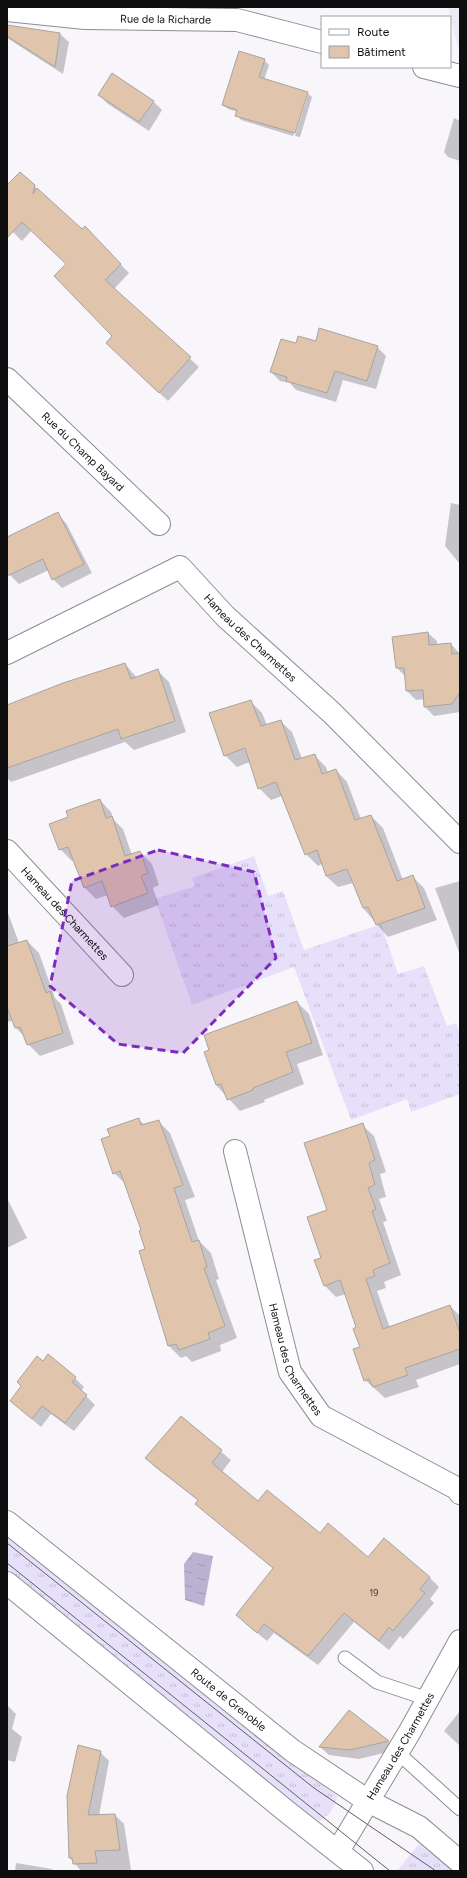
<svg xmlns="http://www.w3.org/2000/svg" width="467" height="1878" viewBox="0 0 467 1878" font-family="Figtree,sans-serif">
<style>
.built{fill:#edeaf6}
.grass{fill:url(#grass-tufts)}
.water{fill:url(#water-ripples)}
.shadow{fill:#0003}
.building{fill:#e0c4ac;stroke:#a8a4a0}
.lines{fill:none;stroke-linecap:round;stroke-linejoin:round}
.lane-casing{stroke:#8e8d92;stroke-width:15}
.street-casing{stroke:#8e8d92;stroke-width:24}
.secondary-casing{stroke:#8e8d92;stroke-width:24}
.lane{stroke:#fff;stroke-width:13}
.street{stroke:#fff;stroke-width:22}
.secondary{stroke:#fff;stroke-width:22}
.tram{stroke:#5f5e60;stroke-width:1}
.marked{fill:#7b2cbf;fill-opacity:0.2;stroke:#7b2cbf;stroke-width:3;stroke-dasharray:8 5;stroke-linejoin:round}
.labels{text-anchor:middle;stroke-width:3.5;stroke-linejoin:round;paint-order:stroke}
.number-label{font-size:9px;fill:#423c36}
.street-label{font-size:11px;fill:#0e0e0f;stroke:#fff}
</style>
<defs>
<pattern id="grass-tufts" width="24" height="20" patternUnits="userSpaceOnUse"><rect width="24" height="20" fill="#e7e0fa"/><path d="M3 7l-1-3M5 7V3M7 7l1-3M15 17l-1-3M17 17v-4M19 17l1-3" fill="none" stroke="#c5bfd5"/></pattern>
<pattern id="water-ripples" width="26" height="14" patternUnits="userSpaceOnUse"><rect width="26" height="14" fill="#bbb2d1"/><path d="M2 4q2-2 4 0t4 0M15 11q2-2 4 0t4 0" fill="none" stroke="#a098b2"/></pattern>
</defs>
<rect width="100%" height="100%" fill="#f8f6fb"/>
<!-- built -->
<path class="built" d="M448,7H460V55Z"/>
<!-- grass -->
<g class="grass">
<path d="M254,856L268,896L283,891L304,950L381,924L398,974L424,966L447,1026L456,1023L460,1034V1094L411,1112L407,1099L351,1120L294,967L192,1005L155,899L195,886L192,878Z"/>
<path d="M7,1533L333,1793L337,1796C337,1806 327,1817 320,1821L312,1819L7,1572Z"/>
<path d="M419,1844L453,1871H397Z"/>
</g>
<!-- water -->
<path class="water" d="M193,1552L213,1556L204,1606L185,1600L184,1564Z"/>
<!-- shadow -->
<g class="shadow">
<path d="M7,26L60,34L69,42L63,74L7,38Z"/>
<path d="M264,60L269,65L264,80L307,93L312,97L300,137L295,136L308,94H306L293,136L241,120L237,115L238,112L228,109L223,105Z"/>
<path d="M99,95L153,101L162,110L149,131L108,104Z"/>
<path d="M454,118L460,121V161L448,157L444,152Z"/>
<path d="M20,173L82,231L85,228L129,273L114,289L199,367L168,401L116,352L114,336L67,264L32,230L22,241L7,226V187Z"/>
<path d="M317,342L377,347L386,356L376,389L343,380L336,402L296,390L290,383L280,381L271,372L297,344Z"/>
<path d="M451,503L460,505V564L445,546Z"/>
<path d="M57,514L66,523L92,573L62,588L53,579L49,570L19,584L10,575L7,569V538Z"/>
<path d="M428,633L437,641V646L451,644L460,654V712L434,716L425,707V699L416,700L407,691L406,677L397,668Z"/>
<path d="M125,664L137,678L157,670L169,682L186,732L134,750L125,742L11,782L7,778V706Z"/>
<path d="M250,701L262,713L267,725L280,721L292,732L302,759L314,755L326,767L328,773L336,770L347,782L361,819L371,816L383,828L403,880L412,876L424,888L437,920L388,937L363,908L353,883L338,887L326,876L322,864L318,866L306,854L282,796L271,800L259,788L250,762L237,767L225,755Z"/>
<path d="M100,800L111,812L114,820L123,829L132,855L140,852L152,864L159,885L153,888L159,905L124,918L112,906L108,895L96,899L84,887L75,861H72L60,849L69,818Z"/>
<path d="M460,881V955L435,888Z"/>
<path d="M7,910L19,943L27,941L39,953L55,998L61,1004L74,1044L40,1056L28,1044L25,1037L16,1028L13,1020L9,1022L7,1020Z"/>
<path d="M297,1002L309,1014L323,1055L297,1064L304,1084L264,1100L265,1102L240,1111L216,1085Z"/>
<path d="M139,1120L145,1125L158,1121L170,1133L195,1197L185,1200L199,1241L211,1253L219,1279L216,1280L237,1338L220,1345L221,1351L192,1362L186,1356L181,1358L169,1346L140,1251L146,1249L143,1231L127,1185L114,1173L111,1136Z"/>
<path d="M362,1125L374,1136L386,1172L380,1174L386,1197L379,1199L387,1221L383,1222L401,1275L384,1282L386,1288L377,1291L390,1328L450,1306L460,1316V1364L416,1380L419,1387L385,1398L365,1380L358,1328L346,1294L336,1297L325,1286L322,1259L328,1211Z"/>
<path d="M7,1198L27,1238L7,1248Z"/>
<path d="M43,1362L75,1378L84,1387L81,1391L95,1405L74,1431L51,1414L41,1427L21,1410Z"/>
<path d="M181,1418L231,1460L222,1472L259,1502L368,1558L429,1577L439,1587L430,1599L434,1603L403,1639L400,1636L389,1650L354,1622L318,1665L274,1633L267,1641L247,1625L238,1615L274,1569L206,1513L197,1504L199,1501L156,1468L146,1458Z"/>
<path d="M7,1705L16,1714L12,1729L22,1737L15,1762L7,1760Z"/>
<path d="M460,1711V1746L444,1731Z"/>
<path d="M350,1712L388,1742L396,1750L359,1759L329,1755L320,1747Z"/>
<path d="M100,1752L109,1761L99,1816L115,1815L124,1824L131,1870L81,1871L70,1858Z"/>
<path d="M16,1863L52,1869L54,1871H15Z"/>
<path d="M142,1870H189L190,1871H142Z"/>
</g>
<!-- building -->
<g class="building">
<path d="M7,25L60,33L55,67L7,36Z"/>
<path d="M239,51L265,59L259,77L308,92L295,133L235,116L237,110L222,105Z"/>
<path d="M112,73L154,101L139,122L98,95Z"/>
<path d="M20,172L35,185L33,194L37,188L82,229L85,226L121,264L105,280L191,357L159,393L106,343L112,336L54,276L66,264L22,222L7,238V185Z"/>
<path d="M319,328L378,346L367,381L335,371L327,393L286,381L287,377L270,372L281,339L296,343L298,336L316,341Z"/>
<path d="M58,512L84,564L52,580L43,559L7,576V537Z"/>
<path d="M428,632L429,645L451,643L452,654L460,653V692L452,704L424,707L423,690L406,691L404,668H396L392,637Z"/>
<path d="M125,663L131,679L158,669L175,721L121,739L118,729L7,768V705L63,683Z"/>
<path d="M251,700L261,726L281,720L295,760L315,754L322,774L336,769L355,820L371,815L397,881L413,875L425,908L376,925L368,907L363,908L347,869L326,876L317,850L305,855L276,782L258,789L245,748L224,756L209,713Z"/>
<path d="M100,799L106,818L112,816L125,856L140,851L148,873L141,876L148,893L111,907L102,881L84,888L68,847L59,850L49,824L68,817L66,811Z"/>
<path d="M27,940L46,993L50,991L63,1033L27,1045L20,1027L15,1028L7,1007V946Z"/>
<path d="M297,1001L312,1043L286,1052L293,1072L253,1088V1090L227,1100L221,1084L216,1085L204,1052L209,1050L204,1035Z"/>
<path d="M139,1118L141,1125L159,1120L183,1185L174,1188L192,1242L199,1240L207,1267L204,1268L225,1326L208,1333L210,1339L179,1350L176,1344L168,1346L139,1251L145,1249L139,1231L141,1230L120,1171L113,1174L101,1139L110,1136L107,1129Z"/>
<path d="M363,1123L375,1160L369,1163L375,1185L368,1188L376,1209L372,1211L390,1263L373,1270L375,1276L366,1279L383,1329L450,1305L460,1333V1349L405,1368L408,1375L373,1387L369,1379L364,1381L353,1349L360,1347L353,1329L356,1327L340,1280L324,1286L314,1260L321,1258L307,1217L327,1210L304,1143Z"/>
<path d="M48,1354L76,1377L72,1382L87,1395L65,1423L42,1406L32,1419L10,1401L21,1386L17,1382L37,1356L43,1361Z"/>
<path d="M181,1416L222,1450L212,1463L258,1501L267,1490L320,1533L328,1523L368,1557L384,1538L430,1577L420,1589L425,1593L393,1631L389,1627L379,1641L344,1613L308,1656L264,1624L257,1633L236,1615L273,1568L195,1504L198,1500L145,1458Z"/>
<path d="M349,1710L389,1741L350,1750L319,1747Z"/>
<path d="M78,1745L101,1751L88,1815L115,1814L120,1850L95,1851L97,1863L73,1864L72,1858H69L67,1796Z"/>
</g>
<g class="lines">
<defs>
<g id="lane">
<path d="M345,1658L377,1682L428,1699"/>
<path d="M397,1752L460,1809"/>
</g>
<g id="street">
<path id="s1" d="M7,10L85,18L237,20L322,42"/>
<path d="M424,67L460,76"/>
<path id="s2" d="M7,379L159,524"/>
<path id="s3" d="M7,653L180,567L225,616L332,713L460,842"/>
<path id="s4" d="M7,851L122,975"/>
<path id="s5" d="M235,1151L290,1372L321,1416L458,1489L460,1493"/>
<path id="s6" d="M338,1851L409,1733L460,1641"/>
</g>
<g id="secondary">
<path id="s7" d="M7,1522L293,1751L368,1801L419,1827L460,1862"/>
<path d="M7,1583L286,1811L362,1871"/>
</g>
</defs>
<!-- lane casing -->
<use href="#lane" class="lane-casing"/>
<!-- street casing -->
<use href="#street" class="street-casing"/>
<!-- secondary casing -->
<use href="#secondary" class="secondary-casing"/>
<!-- lane -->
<use href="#lane" class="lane"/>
<!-- street -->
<use href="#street" class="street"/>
<!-- secondary -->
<use href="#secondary" class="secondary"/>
<!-- tram -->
<g class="tram">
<path d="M7,1543L314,1788L436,1871"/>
<path d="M7,1563L390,1871"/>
</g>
</g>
<!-- marked area -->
<path class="marked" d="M158,850L254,872L276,958L183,1053L118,1044L50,986L72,881Z"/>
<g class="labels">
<!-- number labels -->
<g class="number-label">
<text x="374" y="1596">19</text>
</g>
<!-- street labels -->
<g class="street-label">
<text dy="4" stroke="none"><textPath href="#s1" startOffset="159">Rue de la Richarde</textPath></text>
<text dy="4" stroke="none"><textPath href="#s2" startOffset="105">Rue du Champ Bayard</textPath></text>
<text dy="4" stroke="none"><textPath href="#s3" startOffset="293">Hameau des Charmettes</textPath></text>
<text dy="4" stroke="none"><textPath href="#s4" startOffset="85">Hameau des Charmettes</textPath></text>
<text dy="4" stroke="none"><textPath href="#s5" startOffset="218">Hameau des Charmettes</textPath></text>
<text dy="4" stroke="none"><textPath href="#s7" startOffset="284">Route de Grenoble</textPath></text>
<text dy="4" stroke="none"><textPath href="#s6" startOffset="122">Hameau des Charmettes</textPath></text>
</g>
</g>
<!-- border -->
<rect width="467" height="1878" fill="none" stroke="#0e0e0f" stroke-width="16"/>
<!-- legend -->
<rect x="321" y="16" width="130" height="52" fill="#ffffff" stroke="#9f9f9f"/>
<rect x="329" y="29" width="20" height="6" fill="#ffffff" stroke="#9f9f9f"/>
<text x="357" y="36" font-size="12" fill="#0e0e0f">Route</text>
<rect x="329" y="46" width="20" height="12" fill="#e0c4ac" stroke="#9f9f9f"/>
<text x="357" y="56" font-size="12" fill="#0e0e0f">Bâtiment</text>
</svg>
